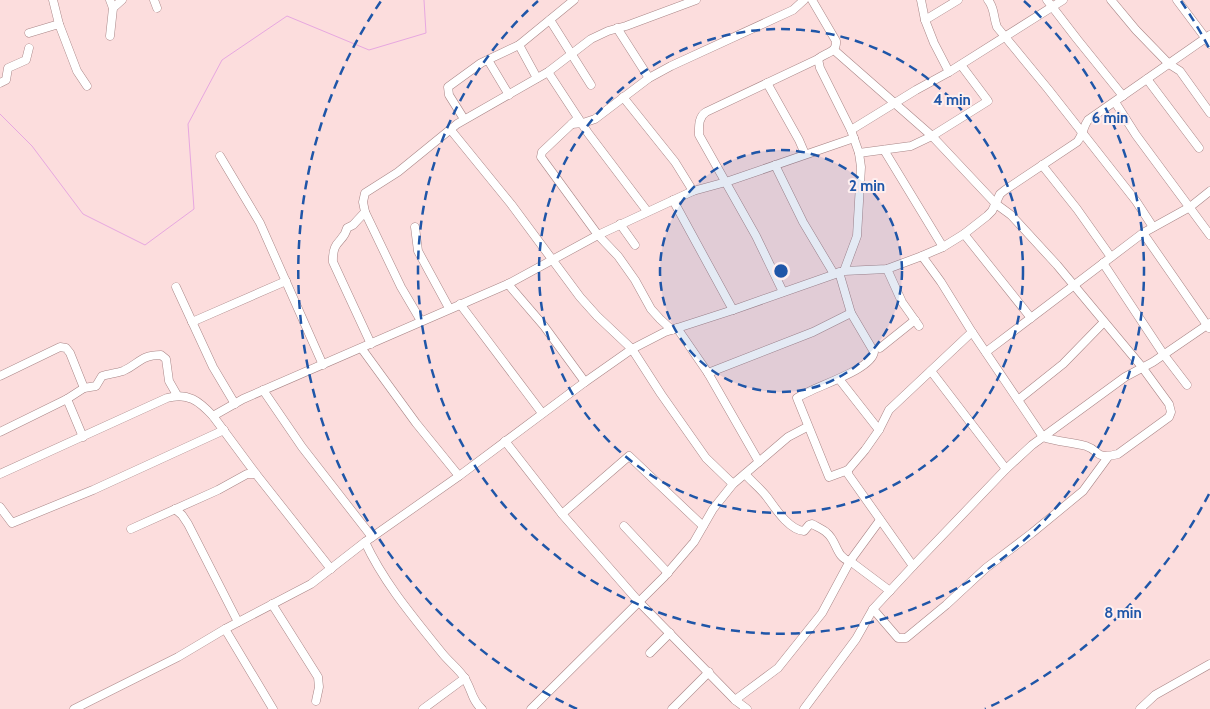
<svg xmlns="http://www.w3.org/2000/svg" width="1210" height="709" viewBox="0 0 1210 709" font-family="Cabin,sans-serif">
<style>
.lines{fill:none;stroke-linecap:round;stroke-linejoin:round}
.stream{stroke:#e7a7e0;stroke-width:1}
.minor-casing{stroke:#a98687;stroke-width:9}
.minor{stroke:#fff;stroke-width:8}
.ring{fill:none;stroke:#1f56a8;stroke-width:2.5;stroke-dasharray:9 6}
.centre{fill:#1f56a8;stroke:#feefef;stroke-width:2.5}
.ring-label{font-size:15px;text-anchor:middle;font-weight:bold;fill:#1f56a8;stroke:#feefef;stroke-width:4;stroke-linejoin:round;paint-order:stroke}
</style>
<rect width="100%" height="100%" fill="#fcdddd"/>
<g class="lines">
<!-- stream -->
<path class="stream" d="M0,114L32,146L83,214L145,245L194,209L188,124L222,60L287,16L369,50L426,33L424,0"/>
<defs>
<g id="minor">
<path d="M53,0L59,24"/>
<path d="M154,0L157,8"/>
<path d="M812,0L836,41C837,53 826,52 818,59L820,68L851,130L859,153L861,167L857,236L844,271"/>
<path d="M921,0L925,20L934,43L949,72"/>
<path d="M988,0C995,8 993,17 997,27L1048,89L1136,201L1153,227"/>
<path d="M1047,0L1077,39L1123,96"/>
<path d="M1111,0L1136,30L1169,64L1180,71L1210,113"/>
<path d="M1177,0L1210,44"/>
<path d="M113,8L122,0"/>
<path d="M550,20L591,85"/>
<path d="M925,20L958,0"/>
<path d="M617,28L649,78"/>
<path d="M29,33L59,24L77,71L87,86"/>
<path d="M110,36L113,8L110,0"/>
<path d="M519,45L537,78"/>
<path d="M834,50L932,136L996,204L1011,215L1057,265L1142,367L1169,404L1171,412L1169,417L1118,454C1094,460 1101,451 1086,446C1072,442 1057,442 1043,437L972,332L941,282L922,256"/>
<path d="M488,60L509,95"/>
<path d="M548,72L588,133L647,211"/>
<path d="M1147,79L1199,148"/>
<path d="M0,83L6,80L8,68L26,60L29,48"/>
<path d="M767,83L799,140L805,154"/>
<path d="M623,97L675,162L693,191"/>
<path d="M1115,102L1136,135L1210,235"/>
<path d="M578,118L542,152L541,157L598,235L618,256L635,280L651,309L660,319L672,330"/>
<path d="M464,119L449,95L448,87L481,63L519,45L574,0"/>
<path d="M572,124L583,123L595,119L649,78L671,66L793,10L804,0"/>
<path d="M450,129L511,204L580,297L597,316L632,349L661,394L706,458L733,484"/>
<path d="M851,130L916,90L949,72L1063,0"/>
<path d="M884,150L943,247"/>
<path d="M859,153L911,146L932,136L988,101L961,65"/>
<path d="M220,156L260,223L323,365"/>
<path d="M775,165L803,222L834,274"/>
<path d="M1042,165L1077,209L1111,257"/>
<path d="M673,200L733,310"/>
<path d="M365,212L401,287L421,321"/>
<path d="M620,224L635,245"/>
<path d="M415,227L418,251L449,308"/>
<path d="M1143,233L1209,328"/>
<path d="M964,234L1031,318"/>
<path d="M1103,263L1164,355L1187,385"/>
<path d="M887,269L902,302L919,326"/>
<path d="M839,272L851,313L874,352C871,371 812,387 797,398L829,477L848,470L865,450L879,430L889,410L972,332"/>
<path d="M508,284L544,326L585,382"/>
<path d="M176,287L213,367L235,404"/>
<path d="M783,292L756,236L699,135C699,127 698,117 706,112L818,59"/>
<path d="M460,304L542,413"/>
<path d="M192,322L286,281"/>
<path d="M677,328L708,373L759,462"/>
<path d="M371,344L333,262C332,239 344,243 347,228L353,225L365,212L363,202L365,193L398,172L457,124L548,72L591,39L608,31L626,26L696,0"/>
<path d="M880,348L915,320"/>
<path d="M362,349L416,423L459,476"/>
<path d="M986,352L1143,233L1190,207L1210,191"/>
<path d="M931,371L1006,469"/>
<path d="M708,373L813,332L851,313"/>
<path d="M0,376L60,347L66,348L70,353L84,388"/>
<path d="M839,379L879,430"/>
<path d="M263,390L302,447L372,537"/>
<path d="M67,399L83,437"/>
<path d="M1018,400L1063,364L1104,322"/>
<path d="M213,416L243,399L508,284L598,235L693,191L726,182L854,138"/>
<path d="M0,432L67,399L84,388L96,386L102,376C109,374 117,373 123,371C139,364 140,355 161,355L166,359L169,381L177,395"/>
<path d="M505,441L562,514L639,602L735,700L747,709"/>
<path d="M848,470V474L913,566"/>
<path d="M0,474L167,398C188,392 199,401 213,416L256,474L331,569"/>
<path d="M745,474C752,482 761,489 767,497C775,508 789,530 804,531L809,525L812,524C817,527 823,529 827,533C837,541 836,558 850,561L890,591"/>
<path d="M0,507L12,523L93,490L224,430"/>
<path d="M175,509L182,515L188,524L238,622"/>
<path d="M562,514L629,456L703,526"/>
<path d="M624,526L668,573"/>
<path d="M131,529L218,490L247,474H256"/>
<path d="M365,542C384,583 414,618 442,653C449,662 460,670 465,679C472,690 472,701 482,709"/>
<path d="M272,604L318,677L319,687L316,701"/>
<path d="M873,609L898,638H906L946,605L986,568L1032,533L1083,491L1108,457"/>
<path d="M225,629L273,709"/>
<path d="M650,653L670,633"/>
<path d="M735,700L778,668L822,613L850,561L880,520"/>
<path d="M74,709L178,657L225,629L311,584L365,542L459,476L585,382L632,349L665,332L733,310L844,271L887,269L922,256L943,247L964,234L987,216L992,211L1000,194L1005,190L1077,142C1083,135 1083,127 1088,120L1210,35"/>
<path d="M423,709L465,678"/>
<path d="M531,709L664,577L694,542L713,509L733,484L788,437L807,427"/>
<path d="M672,709L709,672"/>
<path d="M804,709L856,639L873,609L913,566L1006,469L1032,445L1125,377L1153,362L1210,323"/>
<path d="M1140,709L1155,695L1210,664"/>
</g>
</defs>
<!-- minor casing -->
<use href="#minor" class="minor-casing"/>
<!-- minor -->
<use href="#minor" class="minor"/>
</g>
<!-- distance rings -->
<circle cx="781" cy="271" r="121" fill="#1f56a8" fill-opacity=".12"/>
<g class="ring">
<circle cx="781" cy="271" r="121"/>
<circle cx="781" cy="271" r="242"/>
<path d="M1024 1A363 363 0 1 1 538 1"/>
<path d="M1209 494A483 483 0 0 1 985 709M577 709A483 483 0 0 1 381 1M1181 1A483 483 0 0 1 1209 48"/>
</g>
<circle cx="781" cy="271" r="8" class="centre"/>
<g class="ring-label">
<text x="952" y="105">4 min</text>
<text x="1110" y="123">6 min</text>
<text x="867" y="191">2 min</text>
<text x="1123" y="618">8 min</text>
</g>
</svg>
